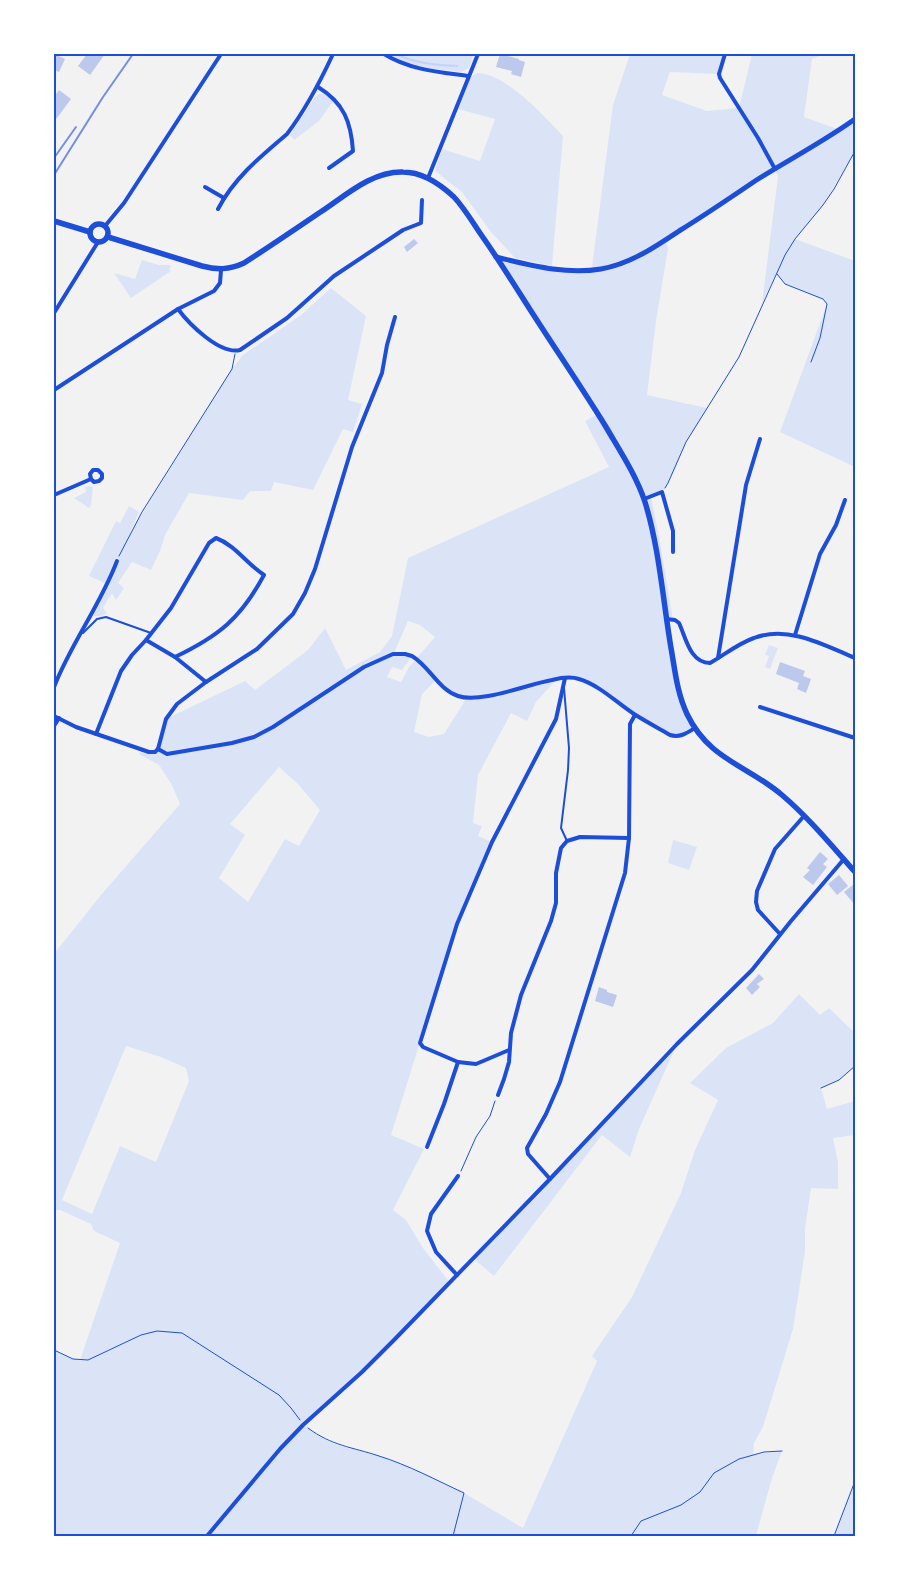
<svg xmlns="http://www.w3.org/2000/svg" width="909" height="1590" viewBox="0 0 909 1590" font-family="Signika,sans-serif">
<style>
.green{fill:#dbe4f7;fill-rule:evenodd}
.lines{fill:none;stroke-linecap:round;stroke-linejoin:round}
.stream{stroke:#bfd3fe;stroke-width:2}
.building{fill:#bdc9ec}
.path{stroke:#1d4ed8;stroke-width:1}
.service{stroke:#1d4ed8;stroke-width:2}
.minor{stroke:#1d4ed8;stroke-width:4}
.tertiary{stroke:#1d4ed8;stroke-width:5}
.secondary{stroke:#1d4ed8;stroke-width:5.5}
.rail{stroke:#7290e2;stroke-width:2}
.neatline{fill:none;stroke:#1d4ed8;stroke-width:2}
</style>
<rect width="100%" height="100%" fill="#f2f2f2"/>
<!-- green -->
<g class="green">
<path d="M387,54H467L473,56L469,68L461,72L425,68L403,62Z"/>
<path d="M630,54H725L719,74L670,72L662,95L707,111L739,108L752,54H825L812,59L804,117L840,130L855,119V151L823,205L795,239L855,261V467L780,432L827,304L823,299L785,284L776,273L762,303L778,177L775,169L666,240L668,249L656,321L647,395L707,408L686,442L668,483L662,492L651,497L659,536L673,620L666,619L677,686L695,728L676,737L645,720L599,689L578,678L557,679L536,702L527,721L511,713L478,775L473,823L482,826L478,836L492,842L457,924L391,1135L424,1149L393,1210L406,1220L423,1248L450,1283L362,1372L303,1425L319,1436L334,1444L379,1456L407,1466L464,1493L523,1528L597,1361L592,1356L632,1297L681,1193L695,1150L718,1100L690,1083L726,1048L773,1023L799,994L820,1015L829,1008L855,1033V1066L839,1080L821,1088L827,1109L855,1101V1135L833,1138L838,1162V1189L811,1188L805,1229V1252L793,1329L763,1427L754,1443L753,1455L782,1451L772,1478L756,1536H54V1350L73,1359L80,1360L120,1243L94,1231L91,1224L60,1210H54V954L101,895L180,804L172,785L159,765L139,754L142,750L150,752L158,749L166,719L245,681L255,690L308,650L325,628L346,670L380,652L392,636L408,558L609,467L585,421L598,414L496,257L545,268H598L592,267L613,105ZM408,621L420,625L435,637L409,667L401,682L387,677L392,667L402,670L412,656L394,653ZM436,680L457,696L466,699L444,734L429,737L414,732L422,694ZM279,767L298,784L320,810L299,846L285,839L248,902L219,878L245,835L230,824ZM126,1046L161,1057L186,1068L189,1081L156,1162L120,1146L92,1214L62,1200Z"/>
<path d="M477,73C507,74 543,115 563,136L552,266L515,258L491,232L462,192L435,171L442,149L480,161L495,119L458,109L471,77Z"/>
<path d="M319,94H324L334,100L319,121L294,140L290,135L315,97Z"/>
<path d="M142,260L159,265H170L171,267L169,269L171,271L131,298L114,273L135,279Z"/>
<path d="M331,288L366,316L348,400L362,404L353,432L343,429L313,490L274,482L271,491H250L243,500L189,493L165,535L160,551L151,570L132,562L118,583L124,588L116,600L112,593L103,608L107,613L101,616H90L121,551L105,583L89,576L116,521L120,523L129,506L139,512L128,537L232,369L243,355L301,315Z"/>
<path d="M90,486L93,487L91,505L89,508L74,498L86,492L85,487Z"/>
<path d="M769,645L778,648L770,669L765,667L769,656L765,655Z"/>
<path d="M673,840L697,847L689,870L668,863Z"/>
<path d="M677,1044L639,1129L630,1157L602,1135L494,1276L474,1259Z"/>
<path d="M855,1481V1536H834L853,1488Z"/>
</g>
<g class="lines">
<!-- stream -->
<path class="stream" d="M395,54C415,63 434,65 457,66"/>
</g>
<!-- building -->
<g class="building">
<path d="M54,54L65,59L59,72L54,70Z"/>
<path d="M87,54H105L90,75L78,66Z"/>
<path d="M500,54L519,59V60L525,62L521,77L511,74L512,71L496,67Z"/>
<path d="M59,90L71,99L54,122V97Z"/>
<path d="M414,239L418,243L407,252L404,247Z"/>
<path d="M780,662L805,671L803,676L811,679L806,693L797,689L799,683L776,674Z"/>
<path d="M820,852L828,859L823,864L827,867L813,885L803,877L810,870L807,868Z"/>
<path d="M839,875L848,886L837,895L828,884Z"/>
<path d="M854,884L855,885V905L844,892Z"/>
<path d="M759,974L764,979L757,984L760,987L752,995L746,988Z"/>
<path d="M599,987L607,990V992L617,995L613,1007L595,1001Z"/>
</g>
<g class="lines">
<!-- path -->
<g class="path">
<path d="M777,274L785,284L823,299L827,304L820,338L811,362"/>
<path d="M665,488L668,483L686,442L739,357L785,255L795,239L823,205L834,189L855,151"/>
<path d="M119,556L142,512L232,369L235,354"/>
<path d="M821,1088L839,1080L855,1066"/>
<path d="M461,1171L476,1137L490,1116L495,1101"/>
<path d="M54,1350L73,1359L88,1360L141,1335L157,1331L182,1333L279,1395L291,1408L300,1420"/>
<path d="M308,1428C332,1446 352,1447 379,1456C408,1465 436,1480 464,1493L453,1536"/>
<path d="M631,1536L641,1521L681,1505L700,1492L714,1473L739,1459L764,1452L782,1451"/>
<path d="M834,1536L855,1481"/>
</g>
<!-- service -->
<g class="service">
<path d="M83,633L97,619L106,617L151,633"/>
<path d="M564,688L569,748L568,770L561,828L567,841"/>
</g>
<!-- minor -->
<g class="minor">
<path d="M384,54C410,70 439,72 468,76"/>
<path d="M725,54L719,74L720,78L758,138L775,169"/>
<path d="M318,87C344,103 351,122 353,151L329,168"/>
<path d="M428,178L478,54"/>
<path d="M205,187L224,198"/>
<path d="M218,209C234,178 261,156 287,134C306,109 320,82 333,54"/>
<path d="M105,226L124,203L221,54"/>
<path d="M178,309C189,324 220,355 240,350L287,318L334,276L403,230L421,223L422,200"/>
<path d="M54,313L98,242"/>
<path d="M54,390L178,309L214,291L220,283L221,270"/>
<path d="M54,495L91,479L94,482L99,481L102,478V474L98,470H93L90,474L91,479"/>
<path d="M644,499L662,492L673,531V552"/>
<path d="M666,619L675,620L679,623C686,638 690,663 710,663C724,655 739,643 754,638C788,625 824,645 855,658"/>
<path d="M795,635L820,554L836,525L845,500"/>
<path d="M146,640L175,657L206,682"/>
<path d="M718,658L746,485L760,439"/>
<path d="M54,687C71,643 100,606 117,561"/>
<path d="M760,707L855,738"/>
<path d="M54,716L76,727L149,752H155L158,749"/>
<path d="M54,726L59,718"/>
<path d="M96,734L121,671L132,655L146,640L171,608L209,543L216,538C235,545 247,564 264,575C241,618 219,636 175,657"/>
<path d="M158,749L167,754L232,743L254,737L273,727L364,667L393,654H405L412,656C430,667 438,689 458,696C480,704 528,684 552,680C560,678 570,676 579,679C599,685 616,702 634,714C645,721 658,728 670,735C680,738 687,733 695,728"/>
<path d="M158,749L166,719L177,704L206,682L257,649L293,614L305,593L315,569L352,447L382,373L387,345L395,317"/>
<path d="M780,934L758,910L756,902L757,891L775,849L804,816"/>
<path d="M509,1050L476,1064L458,1062L423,1047L420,1043L457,924L492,842L556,719L565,678"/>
<path d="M498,1095L504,1079L509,1062L511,1033L521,995L551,921L556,903V873L561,848L567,841L580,837L629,838"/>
<path d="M427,1147L444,1104L458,1062"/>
<path d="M550,1179L528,1154L527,1148L546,1114L560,1082L625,873L629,838L630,724L635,715"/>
<path d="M457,1275L436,1252L427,1231L431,1214L458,1176"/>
<path d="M207,1536L280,1449L303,1425L362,1372L395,1339L550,1179L677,1044L752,970L791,921L844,859"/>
</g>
<!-- tertiary -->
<path class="tertiary" d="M496,257C530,265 565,275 601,269C630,264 655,247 679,231C705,215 730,198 755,181C788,160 823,142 855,119"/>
<!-- secondary -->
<g class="secondary">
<path d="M54,221L90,232"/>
<circle cx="99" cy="233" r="9"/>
<path d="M108,237L202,266C217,270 229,270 244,263C269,247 294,230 319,213C344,197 371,171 403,172C422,172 440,184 454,197C465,209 473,223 482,236C499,260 515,286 531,311C556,350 582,388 606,427C620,451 636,475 645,502C659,547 663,600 671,648C675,670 677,693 687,714C709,760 747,765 782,795C809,818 832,846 855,872"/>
</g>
<!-- rail -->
<g class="rail">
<path d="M54,158L76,127"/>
<path d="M54,175L103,97L133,54"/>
</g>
</g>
<!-- border -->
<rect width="909" height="1590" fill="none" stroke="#ffffff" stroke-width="110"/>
<rect x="55" y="55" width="799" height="1480" class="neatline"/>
</svg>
